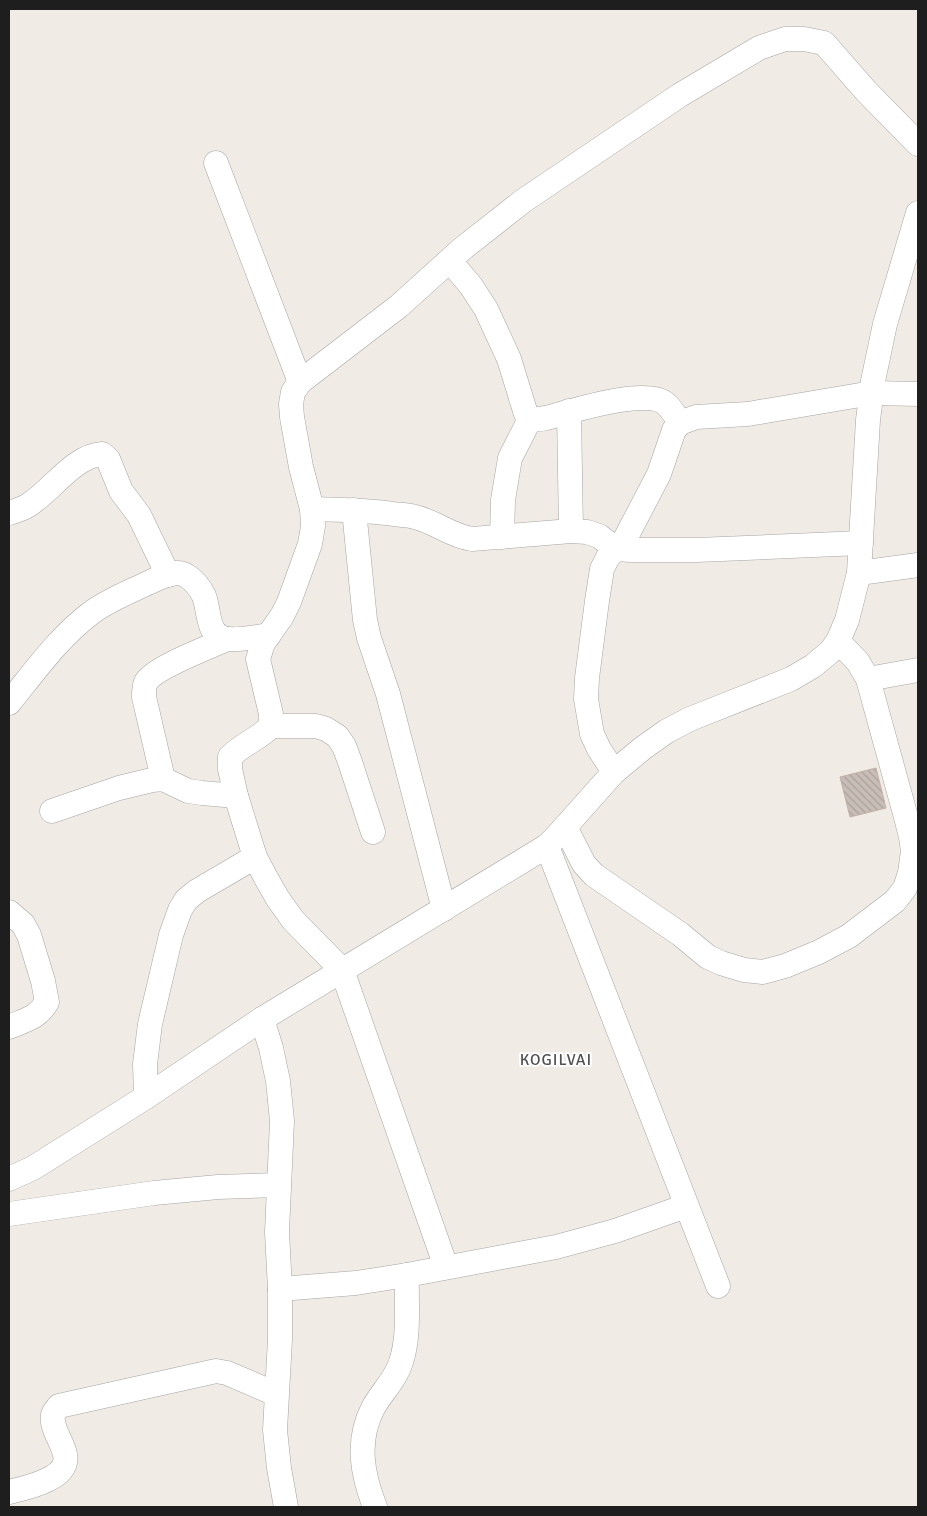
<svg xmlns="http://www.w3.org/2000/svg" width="927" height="1516" viewBox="0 0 927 1516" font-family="Signika,sans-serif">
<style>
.building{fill:url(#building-back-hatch);stroke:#c2b0a6}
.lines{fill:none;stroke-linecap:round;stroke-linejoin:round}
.street-casing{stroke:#a5a5a5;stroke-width:25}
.street{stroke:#fff;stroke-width:24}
.labels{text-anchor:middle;stroke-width:4;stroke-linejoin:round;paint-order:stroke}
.quarter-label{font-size:16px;letter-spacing:1px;fill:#515151;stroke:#fff}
</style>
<defs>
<pattern id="building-back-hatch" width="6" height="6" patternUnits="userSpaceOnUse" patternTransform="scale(1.25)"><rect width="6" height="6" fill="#c8bdb7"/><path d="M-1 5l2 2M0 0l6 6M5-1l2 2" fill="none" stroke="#aba29d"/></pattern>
</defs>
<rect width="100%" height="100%" fill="#f0ebe4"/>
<!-- building -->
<path class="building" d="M876,768L886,808L850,817L840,777Z"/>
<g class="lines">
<defs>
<g id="street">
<path d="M216,163L300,382"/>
<path d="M450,261L471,286L486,309L509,359L526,414L530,419C543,421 555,415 568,412C589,406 650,389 666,404C672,409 676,417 680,423"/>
<path d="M569,411L571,531"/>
<path d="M312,509C339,510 366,510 393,514C400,515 408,515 415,517C436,522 451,536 472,539L571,531L587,532L599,536L616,549L631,550H697L861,543"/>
<path d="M354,510L365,620L369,638L388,694L444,909"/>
<path d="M9,513C15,511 22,509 27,506C51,492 73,456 102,454L108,459L121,491L139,515L168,575"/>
<path d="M502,537L503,500L510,458L530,419"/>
<path d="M859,573L918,565"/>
<path d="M868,679L918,670"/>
<path d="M9,703C35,671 58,638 91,613C108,600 129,592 148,583C159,578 175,568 187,576C195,581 200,588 204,596C210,611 206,637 228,639C241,640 256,637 269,635"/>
<path d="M271,726H316L326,729L337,736L344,746L350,762L373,832"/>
<path d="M614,772L599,749L592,734L586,699L587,678L597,601L602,569L608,557L624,541L659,474L674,430L680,423L696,417L748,414L872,393L918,394"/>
<path d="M163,779L144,697C144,692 144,686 146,682C155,667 210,647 227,639"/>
<path d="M52,811L119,788L152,780L163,779L188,791L202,793L236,796"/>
<path d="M565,827L584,864L594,875L680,934L708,957L721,963L744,970L763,972L785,966L819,952L849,936L895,901L905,888L910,873L913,851L911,837L906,817L868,679L858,662L838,641"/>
<path d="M547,846L718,1286"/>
<path d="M9,912L23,924L29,935L43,981L47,1002C38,1018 25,1020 9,1027"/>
<path d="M262,1019L271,1048L278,1081L282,1121L277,1232L280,1289V1339L275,1430L279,1468L286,1507"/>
<path d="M146,1097L145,1064L150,1024L171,935L180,910L186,900L197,891L255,857"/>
<path d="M9,1179L33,1168L146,1097L262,1019L547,846L557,836L614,772L643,748L667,731L690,719L791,679L813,666L831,651L838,641L847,620L859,573L868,420L873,381L885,324L918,213"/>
<path d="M9,1214L154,1193L218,1187L278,1185"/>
<path d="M446,1267L342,970L293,920L278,899L266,878L255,857L236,796L230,769V757C242,744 259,739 271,726V714L258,659L263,643L282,616L289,602L310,544L313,526L312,509L301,467L292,417L291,404L293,392L300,382L399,306L462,249L523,201L680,95L759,48L785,39H804L824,43L866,91L918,144"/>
<path d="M280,1289L356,1283L407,1275L556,1247L615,1231L686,1206"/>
<path d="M9,1492C21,1489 35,1486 47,1480C87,1461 49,1438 53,1415C54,1411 57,1409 59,1406L216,1371L227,1373L276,1394"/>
<path d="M375,1507C362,1474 356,1441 373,1408C381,1393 396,1379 401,1362C410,1335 406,1303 407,1275"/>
</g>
</defs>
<!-- street casing -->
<use href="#street" class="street-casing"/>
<!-- street -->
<use href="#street" class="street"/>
</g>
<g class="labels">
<!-- quarter labels -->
<g class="quarter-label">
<text x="556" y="1065">KOGILVAI</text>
</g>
</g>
<!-- border -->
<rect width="927" height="1516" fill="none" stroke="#1e1e1e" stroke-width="20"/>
</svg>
